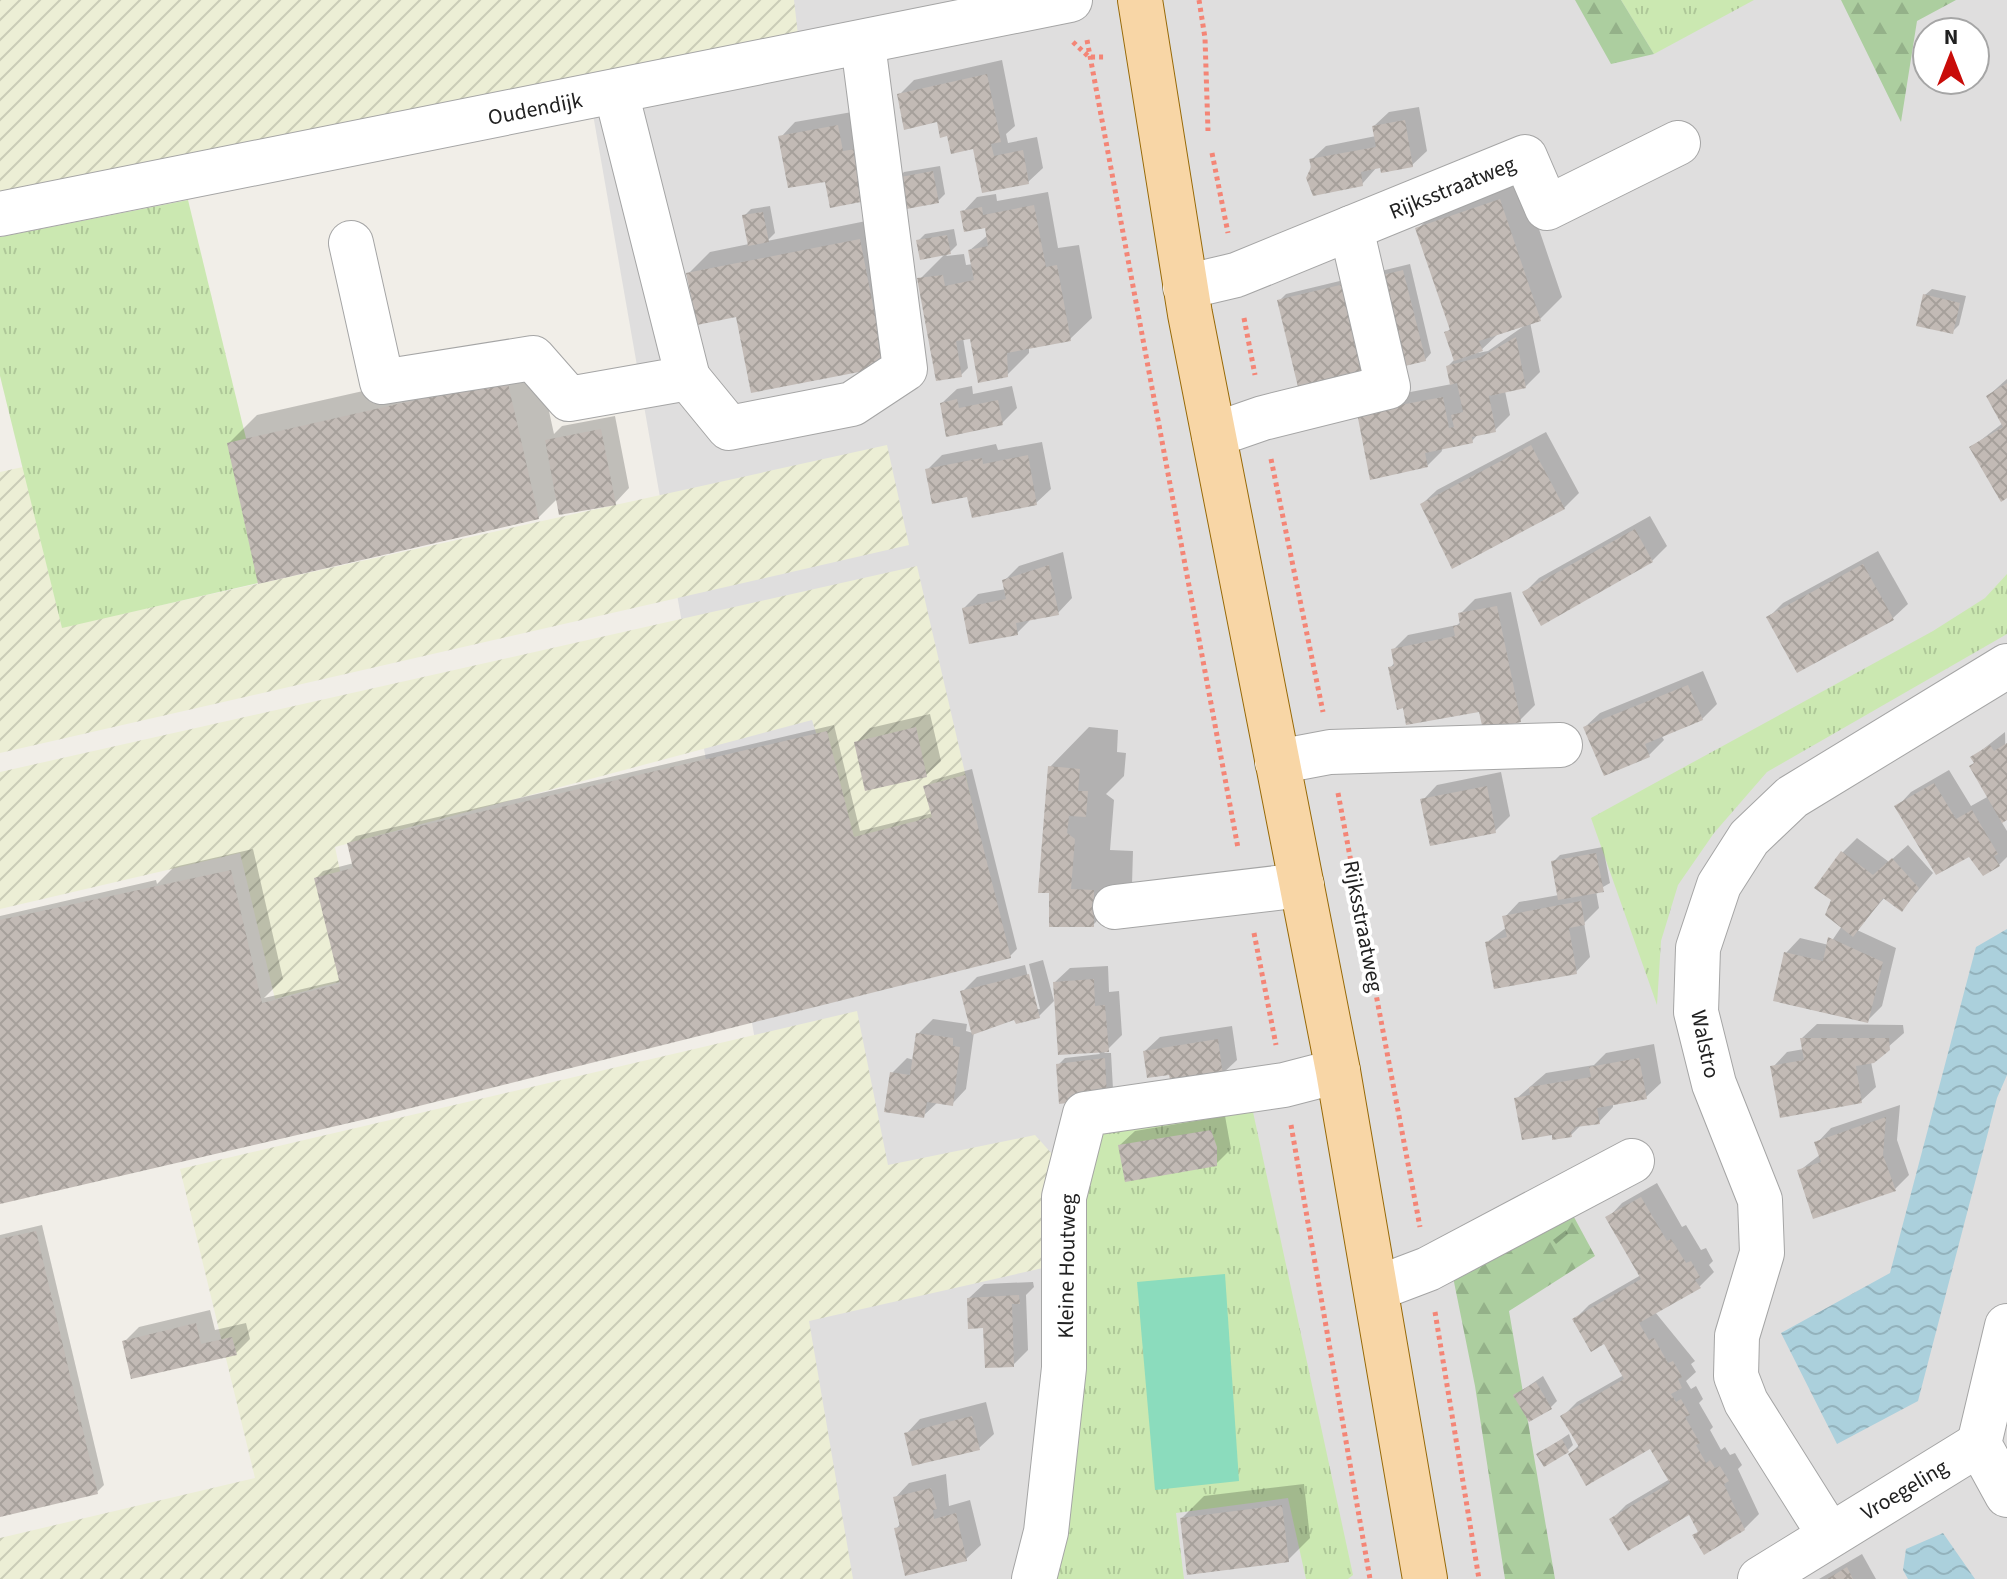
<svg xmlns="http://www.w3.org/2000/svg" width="2007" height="1579" viewBox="0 0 2007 1579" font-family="'Source Sans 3',sans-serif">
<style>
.residential{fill:#dfdede;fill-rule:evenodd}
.farmland{fill:url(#farmland-furrows)}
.grass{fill:url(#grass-tufts)}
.forest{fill:url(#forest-firs)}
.pitch{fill:#8bdcbd}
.water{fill:url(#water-waves)}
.shadow{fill:#0003;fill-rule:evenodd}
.building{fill:url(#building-cross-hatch)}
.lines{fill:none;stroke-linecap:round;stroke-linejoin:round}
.minor-casing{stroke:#a5a5a5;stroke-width:46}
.major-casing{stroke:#976907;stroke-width:46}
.path{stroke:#f48576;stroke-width:5;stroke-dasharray:4 4;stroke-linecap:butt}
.minor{stroke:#fff;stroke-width:44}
.major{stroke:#f8d6a6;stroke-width:44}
.labels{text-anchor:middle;stroke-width:8;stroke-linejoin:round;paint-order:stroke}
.street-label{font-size:22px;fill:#212121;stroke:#fff}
</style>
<defs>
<pattern id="farmland-furrows" width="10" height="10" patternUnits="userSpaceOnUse" patternTransform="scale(2)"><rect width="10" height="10" fill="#eceed5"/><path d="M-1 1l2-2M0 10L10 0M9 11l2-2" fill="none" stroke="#caccb7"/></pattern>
<pattern id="grass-tufts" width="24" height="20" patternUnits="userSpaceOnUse" patternTransform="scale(2)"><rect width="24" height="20" fill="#cbe8b1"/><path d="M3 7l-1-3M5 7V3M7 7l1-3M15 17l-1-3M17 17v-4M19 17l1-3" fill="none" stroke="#aec798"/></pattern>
<pattern id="forest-firs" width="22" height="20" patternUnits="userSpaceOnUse" patternTransform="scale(2)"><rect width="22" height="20" fill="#acce9f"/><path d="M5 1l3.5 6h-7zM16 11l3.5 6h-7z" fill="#94b189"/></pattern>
<pattern id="water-waves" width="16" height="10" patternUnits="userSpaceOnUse" patternTransform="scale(2)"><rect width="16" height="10" fill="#abd0dc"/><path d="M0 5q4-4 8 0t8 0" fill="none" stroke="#93b2bc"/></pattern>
<pattern id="building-cross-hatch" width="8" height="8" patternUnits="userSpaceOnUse" patternTransform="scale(2)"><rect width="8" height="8" fill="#c2bab5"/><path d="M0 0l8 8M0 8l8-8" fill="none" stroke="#a6a09b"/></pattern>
</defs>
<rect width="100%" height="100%" fill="#f1eee8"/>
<!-- residential -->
<path class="residential" d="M573,0H2007V1579H797L847,1566ZM1927,32H1975V80H1927Z"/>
<!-- farmland -->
<g class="farmland">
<path d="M0,0H794L798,35L0,194Z"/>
<path d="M887,445L909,545L0,753V472L23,467L62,627Z"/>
<path d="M917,566L978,829L856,863L812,720L335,847L362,976L275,999L240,853L0,909V772Z"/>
<path d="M857,1011L888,1165L1035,1135L1053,1155L1043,1268L809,1321L853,1579H0V1538L255,1478L180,1169Z"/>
</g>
<!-- grass -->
<g class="grass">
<path d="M1621,0H1754L1654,54Z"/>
<path d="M188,200L280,578L62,628L0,376V237Z"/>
<path d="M2007,574V634L1767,772L1714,833L1678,885L1661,941L1657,1005L1591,818L1933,631L1985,598Z"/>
<path d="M1250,1098L1353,1575L1348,1579H1306L1288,1498L1176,1513L1184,1579H1039L1087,1177L1098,1132Z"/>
</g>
<!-- forest -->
<g class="forest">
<path d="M1575,0H1621L1654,54L1611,64Z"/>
<path d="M1841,0H1956L1917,21L1901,122Z"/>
<path d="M1568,1206L1595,1256L1509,1311L1555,1579H1505L1475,1386L1453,1277Z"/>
</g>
<!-- pitch -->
<path class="pitch" d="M1225,1274L1239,1481L1155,1490L1137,1282Z"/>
<!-- water -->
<g class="water">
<path d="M2007,929V1075L1997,1098L1918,1401L1837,1444L1781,1333L1890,1273L1976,947Z"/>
<path d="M1943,1533L1975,1579H1908L1903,1570L1906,1549Z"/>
</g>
<!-- shadow -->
<g class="shadow">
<path d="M1002,60L1015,126L1006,134L1008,143L1037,137L1043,168L1028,182L949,133L938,120L899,95L914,80Z"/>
<path d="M1419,107L1427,151L1412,165L1377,167L1362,184L1310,186L1311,160L1326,146L1376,136L1374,126L1389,112Z"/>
<path d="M852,112L879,184L826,180L781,137L795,122Z"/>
<path d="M940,166L945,194L938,201L897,179L904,172Z"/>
<path d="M1522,179L1562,297L1540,319L1530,322L1540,372L1525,387L1505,391L1510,415L1495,430L1479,433L1472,441L1441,447L1442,451L1427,466L1374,399L1452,384L1448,366L1455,359L1446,333L1451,328L1418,229L1439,207ZM1528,323L1488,351L1478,353L1499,333Z"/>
<path d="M1048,192L1058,248L1079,245L1092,318L1070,339L1029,347V353L1007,375L971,337L963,338L968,368L961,375L920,279L946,253L918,241L925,234L954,229L957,245L946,256L964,254L966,265L973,264L970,250L988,235L986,225L963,212L977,197L996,194L997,201Z"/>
<path d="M770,206L775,233L767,241L881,218L906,343L738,315L688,274L710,252L749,244L744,216L751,209Z"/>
<path d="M1410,264L1431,353L1425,360L1279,301L1286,294Z"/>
<path d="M1932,289L1966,296L1959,325L1952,332L1925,295Z"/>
<path d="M536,352L554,434L562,426L615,416L629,488L615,503L558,498L538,518L229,443L257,415Z"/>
<path d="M2007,379V496L1972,447L2003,423L1988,396Z"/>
<path d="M972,386L973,394L1012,386L1017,408L1002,423L942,403L957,389Z"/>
<path d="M1546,432L1579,493L1564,508L1422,504L1437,490Z"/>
<path d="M1042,442L1051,489L1036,503L969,495L927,470L942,455L996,444L998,450Z"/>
<path d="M1650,516L1667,546L1652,561L1525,592L1539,578Z"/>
<path d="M1878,551L1908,604L1893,618L1798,671L1769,617L1783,603Z"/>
<path d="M1063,552L1072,598L1058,613L1032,618L1017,633L964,608L978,594L1006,589L1004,581L1019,566Z"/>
<path d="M1511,592L1535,705L1520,720L1481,710L1404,706L1390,668L1395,662L1393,650L1408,635L1457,625L1462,621L1460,614L1475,599Z"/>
<path d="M1703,671L1717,704L1702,719L1661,735L1664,740L1649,755L1585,727L1600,713Z"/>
<path d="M930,714L941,761L926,775L856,743L870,728Z"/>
<path d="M834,725L860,831L933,813L926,786L933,780L972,769L1017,949L1010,956L0,1202V916L156,880L157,884L174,867L253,849L283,979L264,998L341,980L316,878L323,871L354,863L349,843L356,836Z"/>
<path d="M1089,727L1118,730L1117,752L1126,753L1124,776L1106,794L1114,800L1110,850L1133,851L1132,885L1093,925H1051L1050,767Z"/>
<path d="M2005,732L2007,817L2001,821L2007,831V857L1999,865L1970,854L1897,807L1911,792L1949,770L1971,806L1989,796L1973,757Z"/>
<path d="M1501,772L1510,816L1495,831L1423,800L1437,785Z"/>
<path d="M1857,838L1889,862L1908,845L1933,873L1902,910L1885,897L1857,930L1896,948L1882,1006L1867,1021L1786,953L1800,938L1829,945L1842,926L1834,900L1842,853Z"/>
<path d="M1603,847L1610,883L1596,891L1599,908L1584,923L1590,957L1576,972L1487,942L1507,927L1505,917L1519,902L1559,895L1553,862L1560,855Z"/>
<path d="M1043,960L1054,1001L1039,1016L1016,1017L974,1032L966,1089L952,1104L938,1102L923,1116L892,1073L907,1058L914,1060L918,1034L933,1019L967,1024L966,1031L973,1033L963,991L977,977L1025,965L1036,1009H1040L1029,964Z"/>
<path d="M1108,966L1109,992L1119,991L1122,1035L1104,1053H1111L1113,1089L1106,1096L1058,1065L1065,1058L1100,1054L1055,982L1070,968Z"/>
<path d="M1817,1024L1903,1025L1904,1033L1871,1062L1876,1087L1861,1101L1773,1067L1787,1052L1804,1049L1802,1038Z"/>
<path d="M1232,1026L1237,1060L1222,1074L1171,1073L1145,1051L1160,1037Z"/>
<path d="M1654,1044L1661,1083L1646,1097L1613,1103V1107L1599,1122L1581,1125L1571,1135L1553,1132L1516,1099L1546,1073L1594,1065L1606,1053Z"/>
<path d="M1900,1105L1897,1140L1909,1175L1895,1189L1799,1171L1821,1154L1817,1143L1831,1128Z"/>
<path d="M1225,1116L1231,1149L1216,1164L1120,1145L1135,1131Z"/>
<path d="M1657,1183L1682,1227L1686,1225L1701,1250L1706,1248L1713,1261L1709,1265L1714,1272L1699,1287L1655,1312L1695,1361L1691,1364L1696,1372L1686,1381L1691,1389L1696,1386L1703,1399L1699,1403L1713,1427L1710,1430L1721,1450L1725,1447L1730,1455L1735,1453L1742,1465L1738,1469L1759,1514L1744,1529L1695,1535L1699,1530L1690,1513L1612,1519L1626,1505L1670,1479L1650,1446L1570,1454L1579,1445L1563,1416L1577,1402L1624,1375L1604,1341L1575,1319L1589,1305L1641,1275L1608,1218L1622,1203Z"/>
<path d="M42,1225L104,1485L97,1492L0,1515V1235Z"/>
<path d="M1566,1230L1568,1234L1556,1244L1553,1240Z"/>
<path d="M1033,1282L1034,1287L1026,1295L1028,1350L1013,1365L969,1298L984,1284Z"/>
<path d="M210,1310L215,1330L246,1323L250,1339L236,1353L124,1342L139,1327Z"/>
<path d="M1543,1376L1557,1401L1550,1408L1515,1395Z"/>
<path d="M986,1402L994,1434L979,1448L906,1434L920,1419Z"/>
<path d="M1569,1434L1573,1445L1566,1452L1539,1454Z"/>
<path d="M946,1474L949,1506L970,1500L981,1545L966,1559L896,1529L901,1523L895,1498L909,1483Z"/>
<path d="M1304,1484L1310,1538L1288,1560L1182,1518L1204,1496Z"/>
<path d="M1862,1554L1876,1579H1819Z"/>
</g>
<!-- building -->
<g class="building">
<path d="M987,74L1001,142L991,144L994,156L1023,150L1029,184L982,193L973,149L951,154L947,136L940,138L937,122L904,130L897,94Z"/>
<path d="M1405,120L1413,167L1381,173L1380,168L1361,172L1363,186L1313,196L1306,178L1311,167L1309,159L1376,147L1372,126Z"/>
<path d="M838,125L843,151L856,149L866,201L830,208L825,182L788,188L778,136Z"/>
<path d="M933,171L939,203L901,210L895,178Z"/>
<path d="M1500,199L1541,321L1479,341L1483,351L1454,361L1444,332L1450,330L1415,228Z"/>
<path d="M1034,205L1046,267L1057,265L1071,341L1007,353L1008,377L978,383L970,339L956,341L962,377L936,381L917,278L943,275L945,286L974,280L968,250L988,246L985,228L964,232L960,211L982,207L983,215Z"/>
<path d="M763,212L769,242L748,246L742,215Z"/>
<path d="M947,235L951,254L920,260L916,240Z"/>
<path d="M860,239L885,367L751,393L736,317L697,325L686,273Z"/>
<path d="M1403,270L1426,361L1299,391L1277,300Z"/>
<path d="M1923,294L1960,303L1953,334L1916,326Z"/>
<path d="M1516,337L1526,388L1489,396L1496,432L1472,437L1473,443L1425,453L1428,467L1370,480L1357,413L1443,397L1449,428L1454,427L1451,415L1463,412L1457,383L1450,385L1446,366L1481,357Z"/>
<path d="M507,379L539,519L258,584L227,443Z"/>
<path d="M2007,383V498L2001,502L1969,447L2003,427L1986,396Z"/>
<path d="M957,399L959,408L998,400L1003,425L946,437L940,403Z"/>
<path d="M601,429L616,505L559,515L545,440Z"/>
<path d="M1531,445L1565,509L1452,569L1420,504Z"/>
<path d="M1028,455L1037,505L972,518L967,497L932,504L925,469L982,458L983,464Z"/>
<path d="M1635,529L1653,562L1541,626L1522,592Z"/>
<path d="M1863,564L1894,620L1797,673L1766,617Z"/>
<path d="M1049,565L1059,615L1016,623L1018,635L969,644L962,608L1006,599L1002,580Z"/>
<path d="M1497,606L1521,722L1483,730L1479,712L1406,725L1403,708L1397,710L1388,667L1394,666L1391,649L1455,636L1453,626L1460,625L1458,613Z"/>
<path d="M1688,685L1703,720L1645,744L1650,757L1604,776L1583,727Z"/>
<path d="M916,727L927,777L865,791L854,742Z"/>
<path d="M827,731L854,837L932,817L923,786L965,775L1011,958L375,1117L0,1204V920L231,870L262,1003L340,984L314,878L353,868L347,843Z"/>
<path d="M2007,743V820L2002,823L1969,766L1974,763L1970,757L1990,745L1994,751Z"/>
<path d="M1048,766L1080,769L1078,791H1088L1086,817L1069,816L1067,833L1075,839L1071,889L1094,890V927H1049V893H1038Z"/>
<path d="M1934,783L1956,819L1972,810L1998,854L1994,856L2000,866L1983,876L1969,857L1936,875L1894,806Z"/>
<path d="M1487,786L1496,833L1430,846L1420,799Z"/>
<path d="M1841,851L1873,875L1892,858L1919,888L1902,912L1883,898L1853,937L1825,915L1831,900L1814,888Z"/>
<path d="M1596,853L1604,892L1558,900L1551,861Z"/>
<path d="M1581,901L1585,925L1569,928L1577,974L1494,989L1485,942L1507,937L1502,916Z"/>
<path d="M1828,937L1883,962L1868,1023L1773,1001L1784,952L1823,961Z"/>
<path d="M1029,974L1040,1018L1016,1024L1014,1020L972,1035L960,991Z"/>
<path d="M1094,979L1095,1006L1105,1005L1109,1052L1058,1055L1053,982Z"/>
<path d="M916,1033L953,1038V1046L960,1047L953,1106L927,1102L924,1118L884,1112L890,1072L910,1075Z"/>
<path d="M1800,1038H1889L1890,1050L1874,1063L1856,1066L1862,1103L1780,1118L1770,1066L1804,1060Z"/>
<path d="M1218,1039L1223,1076L1171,1084L1169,1075L1147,1078L1143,1051Z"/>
<path d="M1105,1058L1107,1098L1059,1104L1056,1064Z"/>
<path d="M1639,1058L1647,1099L1597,1108L1600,1124L1576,1127L1571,1132L1572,1137L1552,1140V1135L1522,1140L1514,1098L1530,1095L1529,1087L1591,1077L1589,1067Z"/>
<path d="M1886,1117L1883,1155L1896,1191L1813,1219L1797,1170L1821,1162L1814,1142Z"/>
<path d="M1211,1130L1217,1147V1166L1125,1182L1118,1145Z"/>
<path d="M1641,1197L1667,1241L1671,1239L1686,1263L1691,1261L1700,1277L1695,1280L1701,1288L1639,1323L1649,1340L1654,1338L1668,1363L1673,1361L1682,1377L1678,1379L1682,1388L1671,1394L1676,1402L1681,1399L1690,1415L1685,1417L1700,1443L1696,1445L1706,1463L1710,1460L1715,1468L1720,1466L1729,1481L1724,1484L1745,1530L1704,1555L1692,1535L1698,1532L1689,1515L1628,1551L1609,1519L1670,1483L1650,1449L1586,1486L1568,1454L1579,1447L1560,1416L1624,1379L1604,1344L1591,1352L1572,1319L1641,1279L1605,1217Z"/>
<path d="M36,1231L98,1494L0,1517V1239Z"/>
<path d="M1019,1295L1020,1304H1012L1014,1367L985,1368L983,1328L968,1329L967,1298Z"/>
<path d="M196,1323L201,1344L232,1337L237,1355L131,1379L122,1341Z"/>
<path d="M1536,1382L1552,1409L1529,1422L1513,1395Z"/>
<path d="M972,1416L980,1450L912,1466L904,1433Z"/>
<path d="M1562,1439L1569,1452L1544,1467L1536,1454Z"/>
<path d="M931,1488L937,1509L933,1510L934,1519L956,1513L967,1561L905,1576L894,1528L900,1527L893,1497Z"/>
<path d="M1282,1505L1289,1562L1187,1575L1180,1518Z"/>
<path d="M1847,1567L1853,1579H1827Z"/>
</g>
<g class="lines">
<defs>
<g id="minor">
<path d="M0,214L1070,0"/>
<path d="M351,243L382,382L533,358L569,399L688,378L616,92"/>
<path d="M1185,287L1236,275L1525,157L1547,208L1678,143"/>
<path d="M688,378L729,428L852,404L905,369L863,44"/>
<path d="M1214,435L1263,418L1388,387L1351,228"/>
<path d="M1277,762L1330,752L1560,745"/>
<path d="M1115,907L1302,885"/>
<path d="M1378,1288L1428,1269L1632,1161"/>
<path d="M2007,1326L1979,1444L2007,1495"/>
<path d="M1829,1534L1746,1402L1736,1376L1737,1336L1762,1253L1760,1200L1714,1084L1696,1012L1698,948L1719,885L1749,838L1792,797L2007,666"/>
<path d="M1034,1579L1046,1532L1064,1368V1197L1085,1114L1284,1085L1338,1071"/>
<path d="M1760,1579L1979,1444"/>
</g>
<path id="major" d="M1140,0L1190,314L1338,1071L1425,1579"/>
</defs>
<!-- minor casing -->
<use href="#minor" class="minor-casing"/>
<!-- major casing -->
<use href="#major" class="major-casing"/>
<!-- path -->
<g class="path">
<path d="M1199,0L1205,38L1208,131"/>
<path d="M1087,40L1238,848"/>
<path d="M1073,42L1089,57H1106"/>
<path d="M1212,153L1228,233"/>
<path d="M1244,318L1255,375"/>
<path d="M1271,459L1323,712"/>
<path d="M1338,793L1420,1227"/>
<path d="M1254,933L1276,1045"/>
<path d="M1291,1125L1370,1579"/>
<path d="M1435,1312L1479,1579"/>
</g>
<!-- minor -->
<use href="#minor" class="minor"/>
<!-- major -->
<use href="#major" class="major"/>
</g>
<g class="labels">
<!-- street labels -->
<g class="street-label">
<text transform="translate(535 108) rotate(-11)" y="8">Oudendijk</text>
<text transform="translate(1452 187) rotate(-22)" y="8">Rijksstraatweg</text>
<text transform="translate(1364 926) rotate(79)" y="8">Rijksstraatweg</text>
<text transform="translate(1706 1044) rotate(78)" y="8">Walstro</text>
<text transform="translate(1066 1266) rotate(-89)" y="8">Kleine Houtweg</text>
<text transform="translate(1904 1489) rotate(-31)" y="8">Vroegeling</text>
</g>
</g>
<!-- north arrow -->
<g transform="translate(1951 56)"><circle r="38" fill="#ffffff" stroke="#a6a6a6" stroke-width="2"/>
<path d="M0-6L14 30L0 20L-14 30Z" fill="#c90c09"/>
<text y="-12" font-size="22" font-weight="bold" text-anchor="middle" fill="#212121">N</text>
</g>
</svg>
